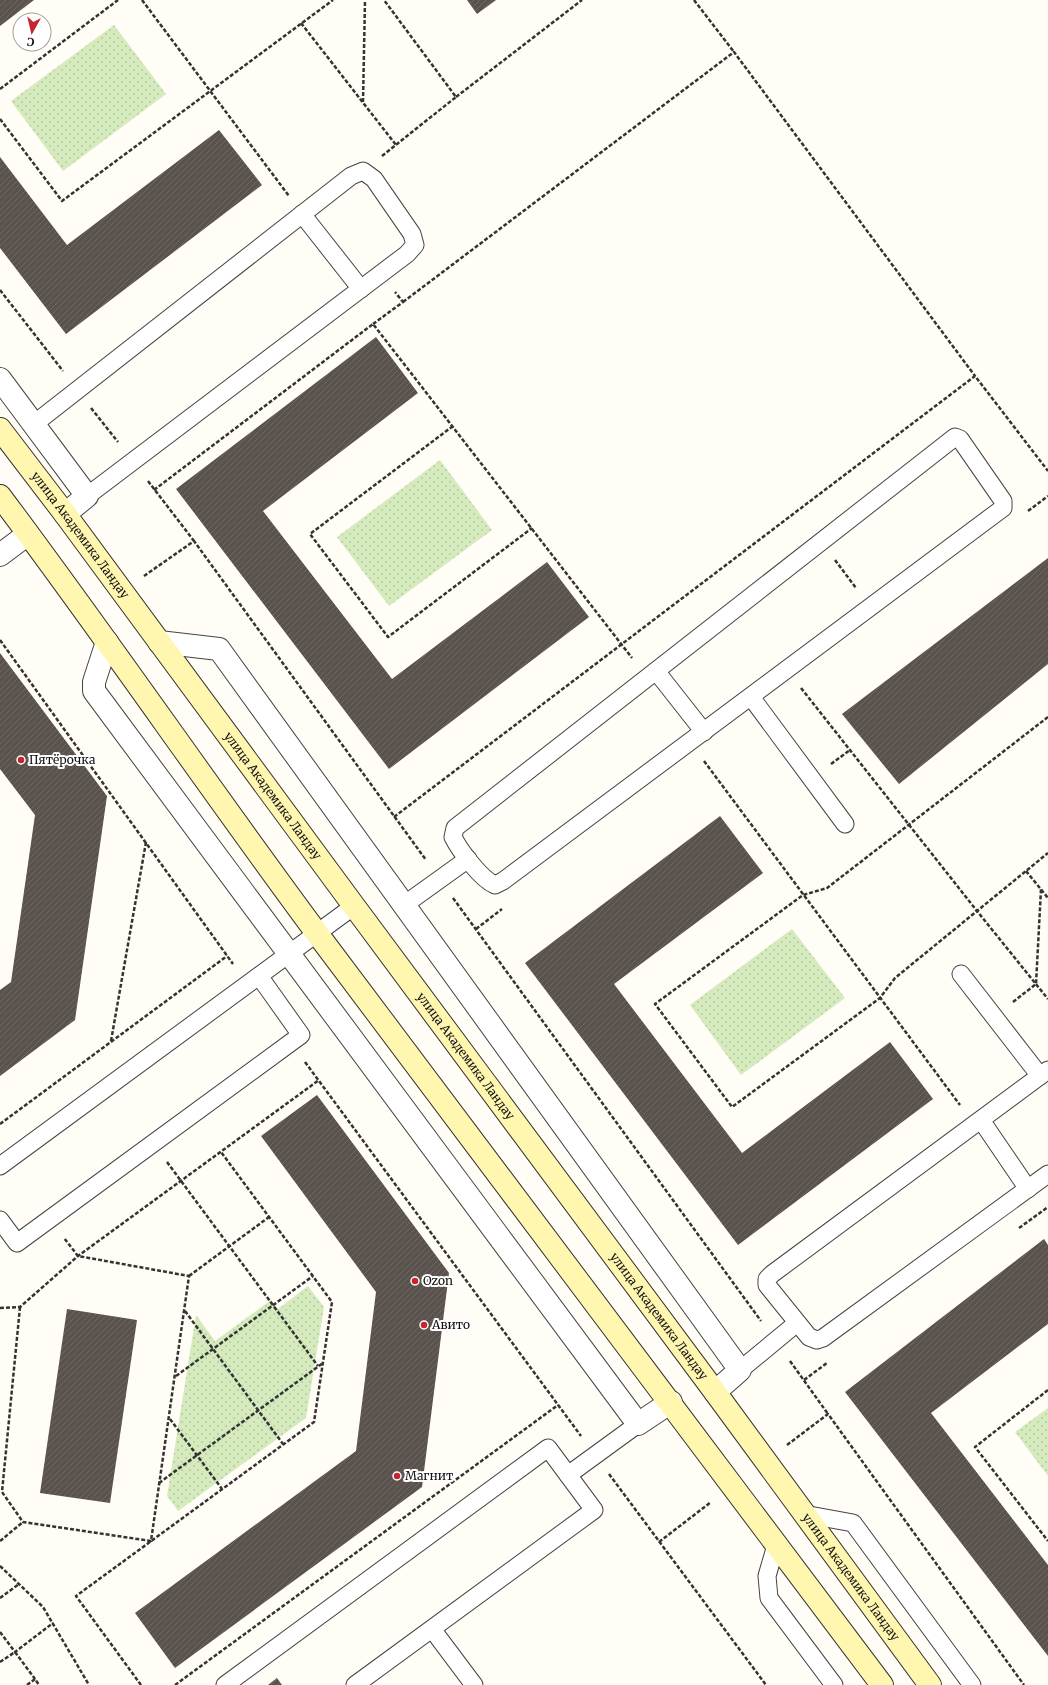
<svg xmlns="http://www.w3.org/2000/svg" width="1048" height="1685" viewBox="0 0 1048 1685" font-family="Merriweather,serif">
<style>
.park{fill:url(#park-dots)}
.building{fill:url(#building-hatch)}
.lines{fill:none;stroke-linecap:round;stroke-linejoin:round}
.lane-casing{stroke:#444;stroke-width:19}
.street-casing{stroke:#444;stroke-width:24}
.secondary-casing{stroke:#333;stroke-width:24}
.path{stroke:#333;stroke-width:2.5;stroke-dasharray:4 2;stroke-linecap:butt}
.lane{stroke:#fff;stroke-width:17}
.street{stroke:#fff;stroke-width:22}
.secondary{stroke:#fff6b0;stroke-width:22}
.poi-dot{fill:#c4262e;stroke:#fff;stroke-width:1.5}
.labels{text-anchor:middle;stroke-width:4;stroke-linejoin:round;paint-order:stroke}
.street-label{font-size:12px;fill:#111;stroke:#fff}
.poi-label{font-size:12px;fill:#111;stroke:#fff;text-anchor:start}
</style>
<defs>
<pattern id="park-dots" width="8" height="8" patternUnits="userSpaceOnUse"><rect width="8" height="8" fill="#d5ebbd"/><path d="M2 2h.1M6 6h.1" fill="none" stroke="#b6c8a1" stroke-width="1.8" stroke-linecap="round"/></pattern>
<pattern id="building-hatch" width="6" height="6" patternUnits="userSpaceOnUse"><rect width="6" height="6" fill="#5a524d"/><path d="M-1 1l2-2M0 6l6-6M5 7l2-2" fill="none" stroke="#6d6662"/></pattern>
</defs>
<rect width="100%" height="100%" fill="#fffdf5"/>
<!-- park -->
<g class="park">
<path d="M114,25L166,94L63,171L11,101Z"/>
<path d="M440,460L492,530L389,606L337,537Z"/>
<path d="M792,929L845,998L741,1075L690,1005Z"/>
<path d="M308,1286L324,1307L306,1418L178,1511L167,1496L196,1315L215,1341L271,1300L278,1309Z"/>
<path d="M1048,1408V1476L1015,1432Z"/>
</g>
<!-- building -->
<g class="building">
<path d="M0,0H34L0,26Z"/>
<path d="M467,0H496L477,14Z"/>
<path d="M219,130L262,185L66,334L0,248V157L67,245Z"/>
<path d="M376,337L418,393L263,511L392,679L547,562L589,617L389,769L176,489Z"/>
<path d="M1048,558V664L899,784L842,714Z"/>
<path d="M0,653L107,796L75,1020L0,1076V990L11,982L35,815L0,769Z"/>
<path d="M720,816L763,873L614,984L742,1153L890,1042L933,1099L738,1245L525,963Z"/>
<path d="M317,1095L449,1273L422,1487L175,1668L135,1613L356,1451L376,1292L261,1136Z"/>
<path d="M1044,1239L1048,1245V1324L931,1413L1048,1565V1656L845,1392Z"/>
<path d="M67,1309L137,1320L110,1503L40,1493Z"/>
<path d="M277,1678L282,1685H268Z"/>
</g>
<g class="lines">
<defs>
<g id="lane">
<path d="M302,214L361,289"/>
<path d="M34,424L351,176L363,171L374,179L412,234L415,245L407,254L87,496"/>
<path d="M955,437L960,439L1003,501V508L503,881L495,885C481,879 460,851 453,837L455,828Z"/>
<path d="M656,671L704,732"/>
<path d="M751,697L845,824"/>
<path d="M404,905L468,859"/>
<path d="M961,974L1040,1076"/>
<path d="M1048,1070L772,1274L767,1279V1285L809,1337L817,1340L823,1338L1048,1174"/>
<path d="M981,1120L1028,1189"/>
<path d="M0,1166L354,906"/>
<path d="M0,1220L17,1243L301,1035L259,976"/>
<path d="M740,1370L797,1323"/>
<path d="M568,1475L638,1424"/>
<path d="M804,1514L853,1523L972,1685"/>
<path d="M776,1545L767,1576L769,1598L834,1685"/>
<path d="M432,1629L474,1685"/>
<path d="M225,1685L548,1448L594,1510L355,1685"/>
</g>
<g id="street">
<path d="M0,379L87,496L65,514"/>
<path d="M0,555L28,534"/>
<path d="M107,642L94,682V691L638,1424L671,1402"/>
<path d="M159,642L219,649L740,1370L715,1392"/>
</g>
<g id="secondary">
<path id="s1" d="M0,429L65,514L354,906L715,1392L930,1685"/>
<path d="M0,496C109,641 211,791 319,936C505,1186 695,1435 882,1685"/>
</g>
</defs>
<!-- lane casing -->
<use href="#lane" class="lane-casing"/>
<!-- street casing -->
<use href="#street" class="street-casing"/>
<!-- secondary casing -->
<use href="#secondary" class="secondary-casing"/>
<!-- path -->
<g class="path">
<path d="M142,0L289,196"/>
<path d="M694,0L734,52"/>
<path d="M301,23L396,145"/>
<path d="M0,89L118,0"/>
<path d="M456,97L582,0"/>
<path d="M363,102L365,0"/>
<path d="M0,119L62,201L333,0"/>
<path d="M382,156L456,97L384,0"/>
<path d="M0,290L63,371"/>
<path d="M403,302L734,52L975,376"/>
<path d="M373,324L403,302L395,292"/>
<path d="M91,408L118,442"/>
<path d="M453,426L310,534L388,637L532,528"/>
<path d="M148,481L194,541"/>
<path d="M154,490L373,324L632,658"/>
<path d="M1028,511L1048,496"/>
<path d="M835,560L856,588"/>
<path d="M144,576L194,541L426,860"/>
<path d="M0,640L233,964"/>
<path d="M801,688L977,911L1048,999"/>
<path d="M1048,717L827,888L803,895L655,1004L732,1107L880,998L895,978L1048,853"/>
<path d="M704,761L960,1105"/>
<path d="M831,764L850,750"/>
<path d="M394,817L975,376L1048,471"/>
<path d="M1026,871L1048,898"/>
<path d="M453,898L761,1321"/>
<path d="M476,929L502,909"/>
<path d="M1013,1002L1036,984L1041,889"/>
<path d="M111,1041L146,842"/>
<path d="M305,1062L581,1436"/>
<path d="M0,1124L227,956"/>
<path d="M167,1162L318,1366"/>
<path d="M1019,1228L1048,1207"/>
<path d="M189,1276L269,1217"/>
<path d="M20,1307L2,1492L23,1522L151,1541L189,1276L78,1256L64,1238"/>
<path d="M0,1308L20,1307L78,1256L319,1080"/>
<path d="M185,1311L283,1444"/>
<path d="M790,1361L828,1414"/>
<path d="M176,1376L313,1276"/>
<path d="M804,1380L827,1363"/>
<path d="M1048,1390L975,1447L1048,1541"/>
<path d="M170,1419L222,1489"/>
<path d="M787,1445L828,1414L1024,1685"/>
<path d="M609,1474L766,1685"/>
<path d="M159,1483L323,1363"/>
<path d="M0,1541L23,1522"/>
<path d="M659,1542L711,1502"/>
<path d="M0,1566L43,1607L89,1685"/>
<path d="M0,1598L19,1584"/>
<path d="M0,1632L15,1652L53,1623"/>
<path d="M0,1662L15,1652L35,1679"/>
<path d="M27,1685L35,1679L39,1685"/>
<path d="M141,1685L76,1596L314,1422L332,1302L221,1152"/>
<path d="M175,1685L558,1405"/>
</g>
<!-- lane -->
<use href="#lane" class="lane"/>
<!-- street -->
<use href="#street" class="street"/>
<!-- secondary -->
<use href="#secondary" class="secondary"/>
</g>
<!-- markers -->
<g class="poi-dot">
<circle cx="21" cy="760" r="4"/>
<circle cx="415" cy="1281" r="4"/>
<circle cx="424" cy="1325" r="4"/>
<circle cx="397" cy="1476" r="4"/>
</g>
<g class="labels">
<!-- street labels -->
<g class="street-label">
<text dy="4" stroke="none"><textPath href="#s1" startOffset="133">улица Академика Ландау</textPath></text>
<text dy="4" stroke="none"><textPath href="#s1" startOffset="457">улица Академика Ландау</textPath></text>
<text dy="4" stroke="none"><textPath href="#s1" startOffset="781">улица Академика Ландау</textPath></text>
<text dy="4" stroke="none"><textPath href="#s1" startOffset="1105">улица Академика Ландау</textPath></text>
<text dy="4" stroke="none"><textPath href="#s1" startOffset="1429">улица Академика Ландау</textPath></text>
</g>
<!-- poi labels -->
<g class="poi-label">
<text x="29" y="764">Пятёрочка</text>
<text x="423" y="1285">Ozon</text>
<text x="432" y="1329">Авито</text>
<text x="405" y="1480">Магнит</text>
</g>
</g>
<!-- north arrow -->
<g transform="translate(32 32) rotate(188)"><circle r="19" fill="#ffffff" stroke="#a0a0a0"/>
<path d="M0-3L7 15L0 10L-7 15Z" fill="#c4262e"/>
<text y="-6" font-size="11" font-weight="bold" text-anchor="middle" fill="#111111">С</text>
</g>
</svg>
